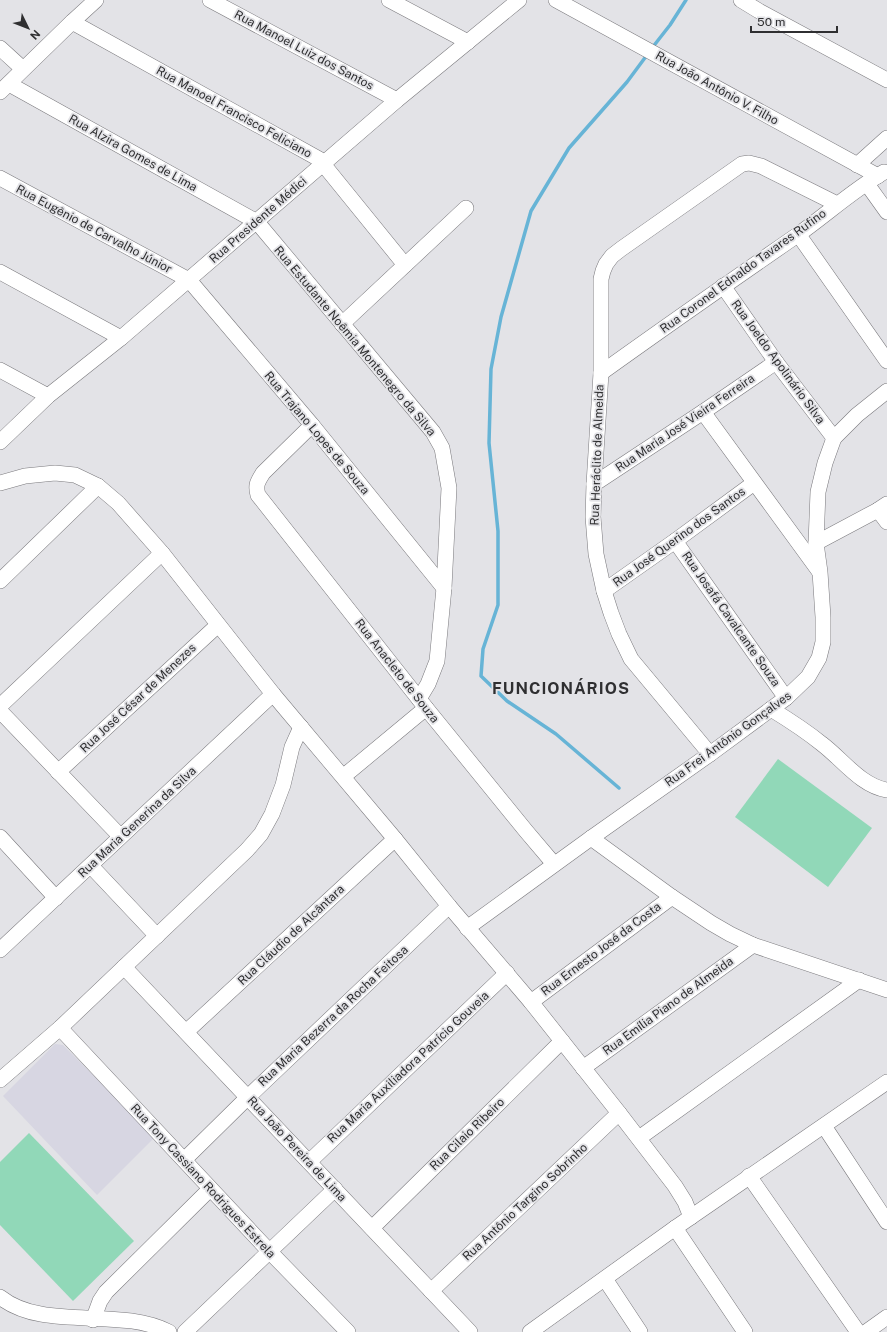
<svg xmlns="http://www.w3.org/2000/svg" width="887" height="1332" viewBox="0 0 887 1332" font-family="'Public Sans',sans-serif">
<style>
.built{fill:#d7d6e2}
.green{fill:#91d8b8}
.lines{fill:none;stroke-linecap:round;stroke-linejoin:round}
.stream{stroke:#67b4d6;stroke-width:3.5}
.minor-casing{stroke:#7a797d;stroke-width:16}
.minor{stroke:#fff;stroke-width:15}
.labels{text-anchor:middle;stroke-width:3.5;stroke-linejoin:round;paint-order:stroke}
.street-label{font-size:12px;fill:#2f2f31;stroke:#e3e3e7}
.district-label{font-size:16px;font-weight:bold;letter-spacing:1px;fill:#2f2f31;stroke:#e3e3e7}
</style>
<rect width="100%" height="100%" fill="#e3e3e7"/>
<!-- built -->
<path class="built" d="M55,1044L63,1045L155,1137L97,1195L3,1096Z"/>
<!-- green -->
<g class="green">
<path d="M778,759L872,828L828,887L735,817Z"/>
<path d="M29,1133L134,1241L73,1301L0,1225V1162Z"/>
</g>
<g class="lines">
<!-- stream -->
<g class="stream">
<path d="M652,48L670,25L686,0"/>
<path d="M619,788L556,734L507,701L481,676L483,649L498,605V531L489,443L491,369L501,317L531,211L569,148L627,82L647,55"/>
</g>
<defs>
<g id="minor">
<path d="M210,0L397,100"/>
<path d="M389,0L468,42"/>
<path d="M556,0L878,176"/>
<path d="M741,0L759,11L887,80"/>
<path d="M72,22L319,159L405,265"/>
<path d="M0,48L23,69"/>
<path d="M9,84L257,222L433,432L442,448L449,488L444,588L437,661L428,684L419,699"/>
<path d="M0,92L72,22L96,0"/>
<path d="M857,165L887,138"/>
<path d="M0,178L189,280L312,425L444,588"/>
<path d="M867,184L887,212"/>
<path d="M798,234L887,361"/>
<path d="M0,272L121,338"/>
<path d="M723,286L776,362L834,438"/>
<path d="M342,324L466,208"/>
<path d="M0,370L48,396"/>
<path d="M601,373C665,327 731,281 796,236C826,215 853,190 884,172"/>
<path d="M703,412L819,571"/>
<path d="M312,425L263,473C258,481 255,485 258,495L426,708L526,831L554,864"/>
<path d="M0,442L48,396L121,338L397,100L519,0"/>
<path d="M0,483L25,476L55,473L75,475L98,486L118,503L162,553L273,694L395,839L449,906L531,1002L619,1113L675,1186L685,1202L691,1217"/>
<path d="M594,484L703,412L776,362"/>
<path d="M878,510L887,522"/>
<path d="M675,541L786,698"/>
<path d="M816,543L878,510L887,504"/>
<path d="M0,581L98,486"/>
<path d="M604,591L675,541L754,483"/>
<path d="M0,706L162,553"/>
<path d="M771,709C789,720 806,731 822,744C842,759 861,786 887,790"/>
<path d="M0,711L120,836"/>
<path d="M710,754L631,659L619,634L611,613L604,591L596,554L593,517L594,484L601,373V279L603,271L606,264L612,256L621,249L742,164L749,163L761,166L837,204"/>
<path d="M58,772L218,625"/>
<path d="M344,776L426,708"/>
<path d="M0,837L56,898"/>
<path d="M591,838L672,897L711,923L730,934L753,945L887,990"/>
<path d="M91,866L157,936"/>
<path d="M467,928L591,838L710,754L786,698L808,677L819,658L823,642V617L820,572L816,543L818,492L825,463L834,438L857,415L887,391"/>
<path d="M0,950L273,694"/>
<path d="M124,967L470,1332"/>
<path d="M531,1002L672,897"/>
<path d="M60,1028L270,1252L348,1332"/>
<path d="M186,1032L395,839"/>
<path d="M583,1068L753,945"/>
<path d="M0,1080L60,1028L247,850L261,834L272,814L283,785L292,747L301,727"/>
<path d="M824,1126L887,1222"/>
<path d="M639,1138L859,980"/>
<path d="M184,1160L248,1097L449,906"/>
<path d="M309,1162L507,973"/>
<path d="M749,1176L858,1332"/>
<path d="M372,1228L562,1041"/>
<path d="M675,1228L745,1332"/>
<path d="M605,1279L640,1332"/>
<path d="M431,1291L619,1113"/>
<path d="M0,1297C44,1332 119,1306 169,1332"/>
<path d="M93,1320L100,1301L106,1292L210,1189"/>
<path d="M185,1332L335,1189"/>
<path d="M530,1332L675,1228L887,1082"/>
<path d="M866,1332L887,1317"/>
</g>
</defs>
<!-- minor casing -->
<use href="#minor" class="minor-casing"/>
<!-- minor -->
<use href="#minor" class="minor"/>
</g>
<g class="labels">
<!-- street labels -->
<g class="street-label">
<text transform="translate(304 50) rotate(28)" y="4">Rua Manoel Luiz dos Santos</text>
<text transform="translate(717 88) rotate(29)" y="4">Rua João Antônio V. Filho</text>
<text transform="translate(234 112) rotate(29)" y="4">Rua Manoel Francisco Feliciano</text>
<text transform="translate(133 153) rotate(29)" y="4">Rua Alzira Gomes de Lima</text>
<text transform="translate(258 220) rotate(-41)" y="4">Rua Presidente Médici</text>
<text transform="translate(94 229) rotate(28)" y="4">Rua Eugênio de Carvalho Júnior</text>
<text transform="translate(743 271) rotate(-36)" y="4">Rua Coronel Ednaldo Tavares Rufino</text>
<text transform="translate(355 341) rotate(50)" y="4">Rua Estudante Noêmia Montenegro da Silva</text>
<text transform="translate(778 362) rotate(54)" y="4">Rua Joeldo Apolinário Silva</text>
<text transform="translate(685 423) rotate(-34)" y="4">Rua Maria José Vieira Ferreira</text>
<text transform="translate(317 433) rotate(50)" y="4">Rua Trajano Lopes de Souza</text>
<text transform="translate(597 455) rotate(-88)" y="4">Rua Heráclito de Almeida</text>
<text transform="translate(679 537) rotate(-36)" y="4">Rua José Querino dos Santos</text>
<text transform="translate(731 619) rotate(55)" y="4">Rua Josafá Cavalcante Souza</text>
<text transform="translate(397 671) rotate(52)" y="4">Rua Anacleto de Souza</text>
<text transform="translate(138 698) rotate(-43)" y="4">Rua José César de Menezes</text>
<text transform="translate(728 739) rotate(-36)" y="4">Rua Frei Antônio Gonçalves</text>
<text transform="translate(137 822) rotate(-43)" y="4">Rua Maria Generina da Silva</text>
<text transform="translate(291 935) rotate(-43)" y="4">Rua Cláudio de Alcântara</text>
<text transform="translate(601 949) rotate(-37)" y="4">Rua Ernesto José da Costa</text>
<text transform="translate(668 1006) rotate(-36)" y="4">Rua Emília Piano de Almeida</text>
<text transform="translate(333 1016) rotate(-43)" y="4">Rua Maria Bezerra da Rocha Feitosa</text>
<text transform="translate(408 1067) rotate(-43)" y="4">Rua Maria Auxiliadora Patrício Gouveia</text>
<text transform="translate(467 1134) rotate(-44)" y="4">Rua Cilaio Ribeiro</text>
<text transform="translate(297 1149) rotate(47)" y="4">Rua João Pereira de Lima</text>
<text transform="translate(203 1181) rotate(47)" y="4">Rua Tony Cassiano Rodrigues Estrela</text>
<text transform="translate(525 1202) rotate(-43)" y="4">Rua Antônio Targino Sobrinho</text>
</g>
<!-- district labels -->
<g class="district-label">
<text x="561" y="694">FUNCIONÁRIOS</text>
</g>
</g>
<!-- north arrow -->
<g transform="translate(28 28) rotate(133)" stroke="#e3e3e7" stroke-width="3" paint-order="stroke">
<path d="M0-3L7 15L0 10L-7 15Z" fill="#2f2f31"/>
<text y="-6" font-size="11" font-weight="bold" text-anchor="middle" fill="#2f2f31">N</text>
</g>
<!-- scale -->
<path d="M751 26v6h86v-6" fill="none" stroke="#2f2f31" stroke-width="2"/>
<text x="757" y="26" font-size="12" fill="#2f2f31" stroke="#e3e3e7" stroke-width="3" paint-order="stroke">50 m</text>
</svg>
